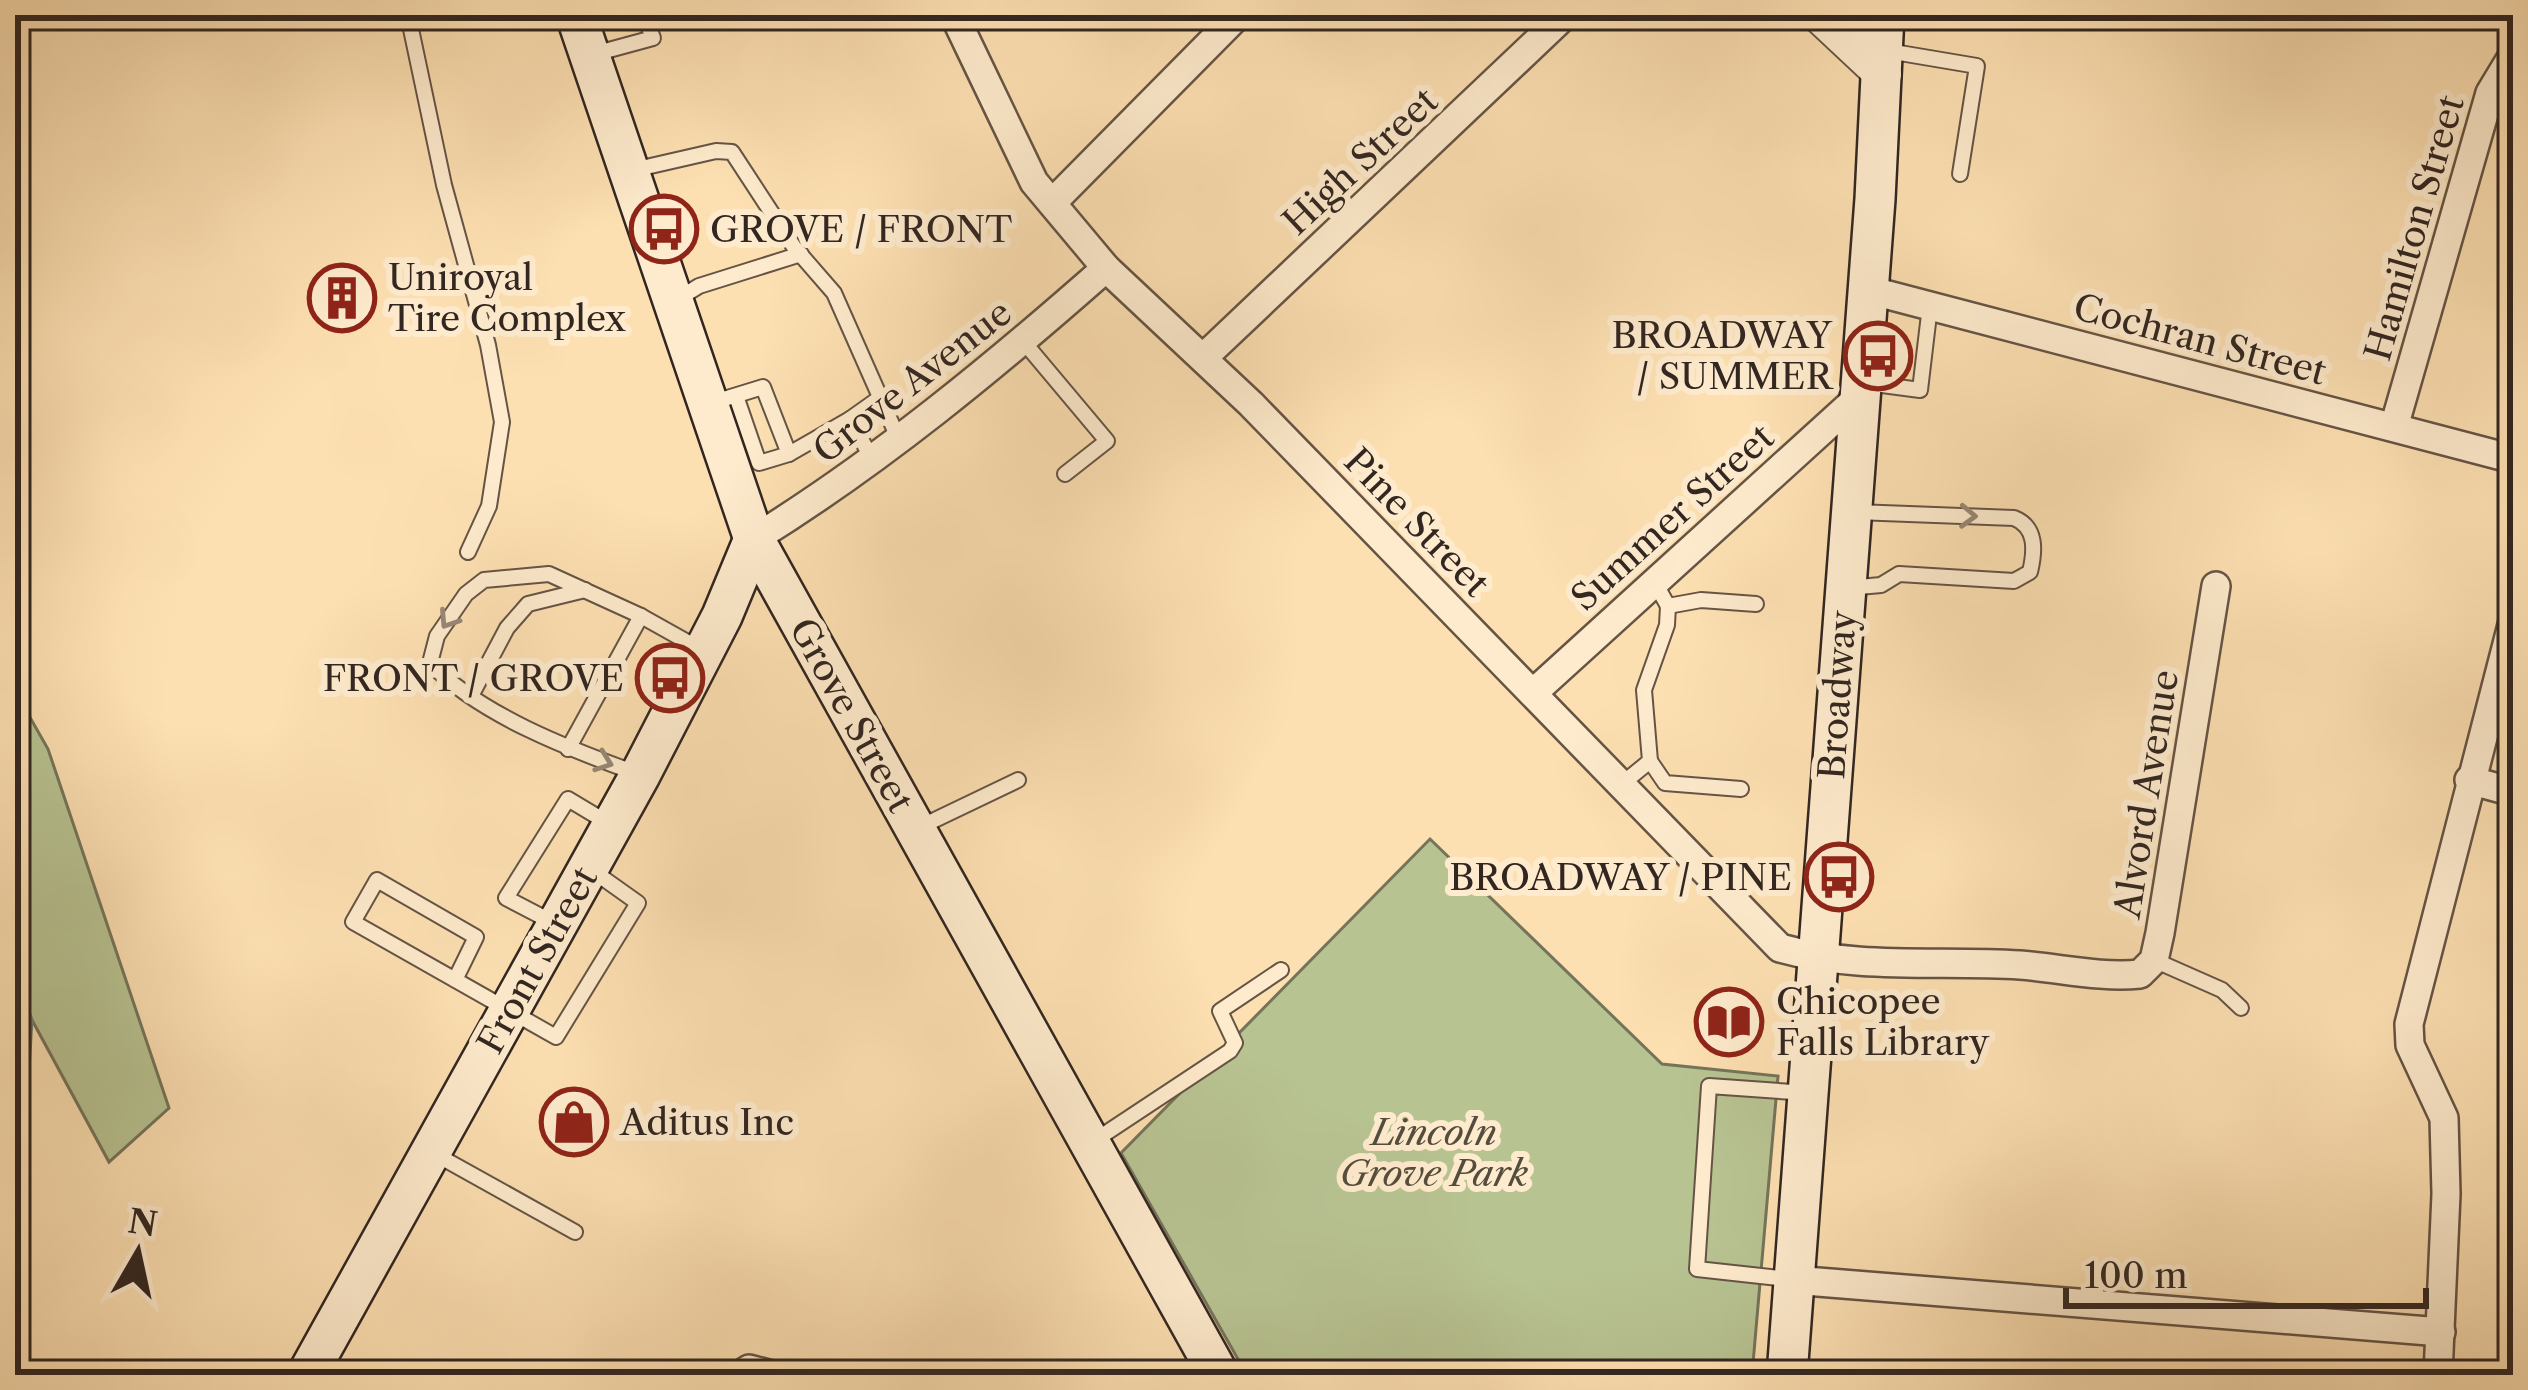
<svg xmlns="http://www.w3.org/2000/svg" width="2528" height="1390" viewBox="0 0 2528 1390" font-family="'Libre Caslon Text',serif">
<style>
.green{fill:#b8c392;stroke:#75745a;stroke-width:3}
.water{fill:#9fbdac;stroke:#738174;stroke-width:3}
.lines{fill:none;stroke-linecap:round;stroke-linejoin:round}
.service-casing{stroke:#655445;stroke-width:18}
.minor-casing{stroke:#655445;stroke-width:32}
.tertiary-casing{stroke:#655445;stroke-width:40}
.secondary-casing{stroke:#322621;stroke-width:44}
.service{stroke:#feebcd;stroke-width:14}
.minor{stroke:#feebcd;stroke-width:27}
.tertiary{stroke:#feebcd;stroke-width:36}
.secondary{stroke:#feebcd;stroke-width:39}
.oneway{stroke:#988877}
.labels{text-anchor:middle;stroke-width:12;stroke-linejoin:round;paint-order:stroke}
.street-label{font-size:36px;fill:#322621;stroke:#feebcd}
.poi-label{font-size:36px;fill:#322621;stroke:#feebcd;text-anchor:start}
.park-label{font-size:36px;font-style:italic;fill:#544d3d;stroke:#feebcd}
</style>
<rect width="100%" height="100%" fill="#fde0b2"/>
<filter id="stains"><feTurbulence type="fractalNoise" baseFrequency=".00167" numOctaves="4"/><feColorMatrix values="0 0 0 0 .2 0 0 0 0 .09 0 0 0 0 .02 0 0 0 .5 -.17"/></filter>
<radialGradient id="worn" r=".72"><stop offset=".6" stop-color="#630" stop-opacity="0"/><stop offset="1" stop-color="#630" stop-opacity=".3"/></radialGradient>
<!-- green -->
<g class="green">
<path d="M15,691L48,749L169,1108L109,1162L32,1020L15,977Z"/>
<path d="M1430,839L1662,1064L1778,1076L1752,1375H1247L1121,1153Z"/>
</g>
<!-- water -->
<path class="water" d="M15,977L32,1020L15,1301Z"/>
<g class="lines">
<defs>
<g id="service">
<path d="M408,15L444,185L488,345L502,422L489,506L468,552"/>
<path d="M1888,51L1977,66L1960,174"/>
<path d="M594,54L653,38L644,15"/>
<path d="M633,170L716,151L732,152L794,247L834,293L899,440"/>
<path d="M676,300L699,286L801,254"/>
<path d="M1023,341L1107,441L1065,474"/>
<path d="M1867,383L1920,390L1930,306"/>
<path d="M736,396L759,463L789,454"/>
<path d="M711,403L763,387L789,454L850,419L872,459"/>
<path d="M850,419L881,397"/>
<path d="M1848,588L1881,585L1899,574L2014,581L2030,572C2035,551 2037,527 2014,518L1856,512"/>
<path d="M1668,606L1701,600L1756,604"/>
<path d="M471,696L507,628L528,604L585,590"/>
<path d="M568,749L641,616"/>
<path d="M1650,761L1665,783L1741,789"/>
<path d="M636,773C569,749 480,715 430,663L437,636L466,594L484,580L549,574L641,616L700,649"/>
<path d="M1623,783L1650,761L1644,690L1667,625L1668,606L1654,581"/>
<path d="M920,827L1018,780"/>
<path d="M554,923L506,898L568,799L608,823"/>
<path d="M2154,960L2222,990L2241,1008"/>
<path d="M455,980L476,937L377,880L353,922L556,1037L638,903L593,871"/>
<path d="M1094,1141L1230,1051L1235,1043L1220,1011L1281,970"/>
<path d="M435,1154L575,1232"/>
<path d="M1788,1279L1697,1269L1709,1086L1807,1093"/>
</g>
<g id="minor">
<path d="M954,15L1034,182L1106,268L1251,404L1780,948C1857,970 1940,960 2020,965C2060,968 2100,978 2140,974L2154,960L2160,933L2216,586"/>
<path d="M1052,203L1238,15"/>
<path d="M1869,290L2513,459"/>
<path d="M1203,358L1565,15"/>
<path d="M2394,427L2490,93L2513,55"/>
<path d="M754,539C880,461 995,366 1106,268"/>
<path d="M1533,693L1861,395"/>
<path d="M2469,780L2513,792"/>
<path d="M1793,1280L2441,1332"/>
<path d="M740,1375L749,1369L772,1375"/>
<path d="M2438,1375L2446,1194L2444,1118L2410,1045L2409,1024L2513,621"/>
</g>
<path id="tertiary" d="M1820,15L1883,74"/>
<g id="secondary">
<path d="M576,15L754,539L1219,1375"/>
<path d="M307,1375L640,775L722,616L754,539"/>
<path d="M1787,1375L1875,199L1884,15"/>
</g>
</defs>
<!-- service casing -->
<use href="#service" class="service-casing"/>
<!-- minor casing -->
<use href="#minor" class="minor-casing"/>
<!-- tertiary casing -->
<use href="#tertiary" class="tertiary-casing"/>
<!-- secondary casing -->
<use href="#secondary" class="secondary-casing"/>
<!-- service -->
<use href="#service" class="service"/>
<!-- minor -->
<use href="#minor" class="minor"/>
<!-- tertiary -->
<use href="#tertiary" class="tertiary"/>
<!-- secondary -->
<use href="#secondary" class="secondary"/>
</g>
<!-- one-way arrows -->
<defs><path id="oneway-chevron" d="M-2-3.5L2.5 0L-2 3.5" fill="none" stroke-width="1.6" stroke-linecap="round" stroke-linejoin="round" transform="scale(3)"/></defs>
<g class="oneway">
<use href="#oneway-chevron" transform="translate(1968 516) rotate(2)"/>
<use href="#oneway-chevron" transform="translate(448 620) rotate(123)"/>
<use href="#oneway-chevron" transform="translate(604 762) rotate(20)"/>
</g>
<!-- icons -->
<defs>
<symbol id="bus-ring" viewBox="-11 -11 22 22"><circle r="9.5" fill="#feebcd" stroke="#8f2418" stroke-width="1.5"/><path d="M-5-6H5V4H4V6H2V4H-2V6H-4V4H-5ZM-3.5-4V0h7V-4ZM-3.5 1.2v1.5H-2V1.2ZM2 1.2v1.5H3.5V1.2Z" fill="#8f2418"/></symbol>
<symbol id="building-ring" viewBox="-11 -11 22 22"><circle r="9.5" fill="#feebcd" stroke="#8f2418" stroke-width="1.5"/><path d="M-4-6H4V6H1V3H-1V6H-4ZM-2.5-4.3h1.7v1.8h-1.7ZM.8-4.3h1.7v1.8H.8ZM-2.5-1h1.7V.8h-1.7ZM.8-1h1.7V.8H.8Z" fill="#8f2418"/></symbol>
<symbol id="library-ring" viewBox="-11 -11 22 22"><circle r="9.5" fill="#feebcd" stroke="#8f2418" stroke-width="1.5"/><path d="M-6-4Q-3-5.5-.7-3.5V5Q-3 3-6 4ZM6-4Q3-5.5 .7-3.5V5Q3 3 6 4Z" fill="#8f2418"/></symbol>
<symbol id="shop-ring" viewBox="-11 -11 22 22"><circle r="9.5" fill="#feebcd" stroke="#8f2418" stroke-width="1.5"/><path d="M-5-2.5h2.3a2.7 3.5 0 0 1 5.4 0H5L5.5 6h-11ZM-1.5-2.5h3a1.5 2.3 0 0 0-3 0Z" fill="#8f2418"/></symbol>
</defs>
<g fill-rule="evenodd">
<use href="#bus-ring" x="626" y="191" width="76" height="76"/>
<use href="#building-ring" x="304" y="260" width="76" height="76"/>
<use href="#bus-ring" x="1840" y="318" width="76" height="76"/>
<use href="#bus-ring" x="632" y="640" width="76" height="76"/>
<use href="#bus-ring" x="1801" y="839" width="76" height="76"/>
<use href="#library-ring" x="1691" y="984" width="76" height="76"/>
<use href="#shop-ring" x="536" y="1084" width="76" height="76"/>
</g>
<g class="labels">
<!-- street labels -->
<g class="street-label">
<text transform="translate(1360 161) rotate(-43)" y="13">High Street</text>
<text transform="translate(2414 228) rotate(-74)" y="13">Hamilton Street</text>
<text transform="translate(2200 339) rotate(15)" y="13">Cochran Street</text>
<text transform="translate(912 381) rotate(-38)" y="13">Grove Avenue</text>
<text transform="translate(1672 517) rotate(-42)" y="13">Summer Street</text>
<text transform="translate(1417 522) rotate(46)" y="13">Pine Street</text>
<text transform="translate(1837 695) rotate(-86)" y="13">Broadway</text>
<text transform="translate(852 715) rotate(61)" y="13">Grove Street</text>
<text transform="translate(2146 794) rotate(-81)" y="13">Alvord Avenue</text>
<text transform="translate(537 960) rotate(-61)" y="13">Front Street</text>
</g>
<!-- poi labels -->
<g class="poi-label">
<text x="710" y="242">GROVE / FRONT</text>
<text x="388" y="290">Uniroyal<tspan x="388" dy="41">Tire Complex</tspan></text>
<text x="1832" y="348" text-anchor="end">BROADWAY<tspan x="1832" dy="41">/ SUMMER</tspan></text>
<text x="624" y="691" text-anchor="end">FRONT / GROVE</text>
<text x="1792" y="890" text-anchor="end">BROADWAY / PINE</text>
<text x="1776" y="1014">Chicopee<tspan x="1776" dy="41">Falls Library</tspan></text>
<text x="620" y="1135">Aditus Inc</text>
</g>
<!-- park labels -->
<g class="park-label">
<text x="1434" y="1145">Lincoln<tspan x="1434" dy="41">Grove Park</tspan></text>
</g>
</g>
<!-- margin -->
<rect width="2528" height="1390" fill="none" stroke="#fde0b2" stroke-width="60"/>
<rect x="18" y="18" width="2492" height="1354" fill="none" stroke="#322621" stroke-width="6"/>
<rect x="30" y="30" width="2468" height="1330" fill="none" stroke="#322621" stroke-width="3"/>
<!-- north arrow -->
<g transform="translate(138 1252) rotate(9)" stroke="#feebcd" stroke-width="9" paint-order="stroke">
<path d="M0-9L21 45L0 30L-21 45Z" fill="#322621"/>
<text y="-18" font-size="33" font-weight="bold" text-anchor="middle" fill="#322621">N</text>
</g>
<!-- scale -->
<path d="M2066 1288v18h360v-18" fill="none" stroke="#322621" stroke-width="6"/>
<text x="2084" y="1288" font-size="36" fill="#322621" stroke="#feebcd" stroke-width="9" paint-order="stroke">100 m</text>
<rect width="100%" height="100%" filter="url(#stains)"/>
<rect width="100%" height="100%" fill="url(#worn)"/>
</svg>
